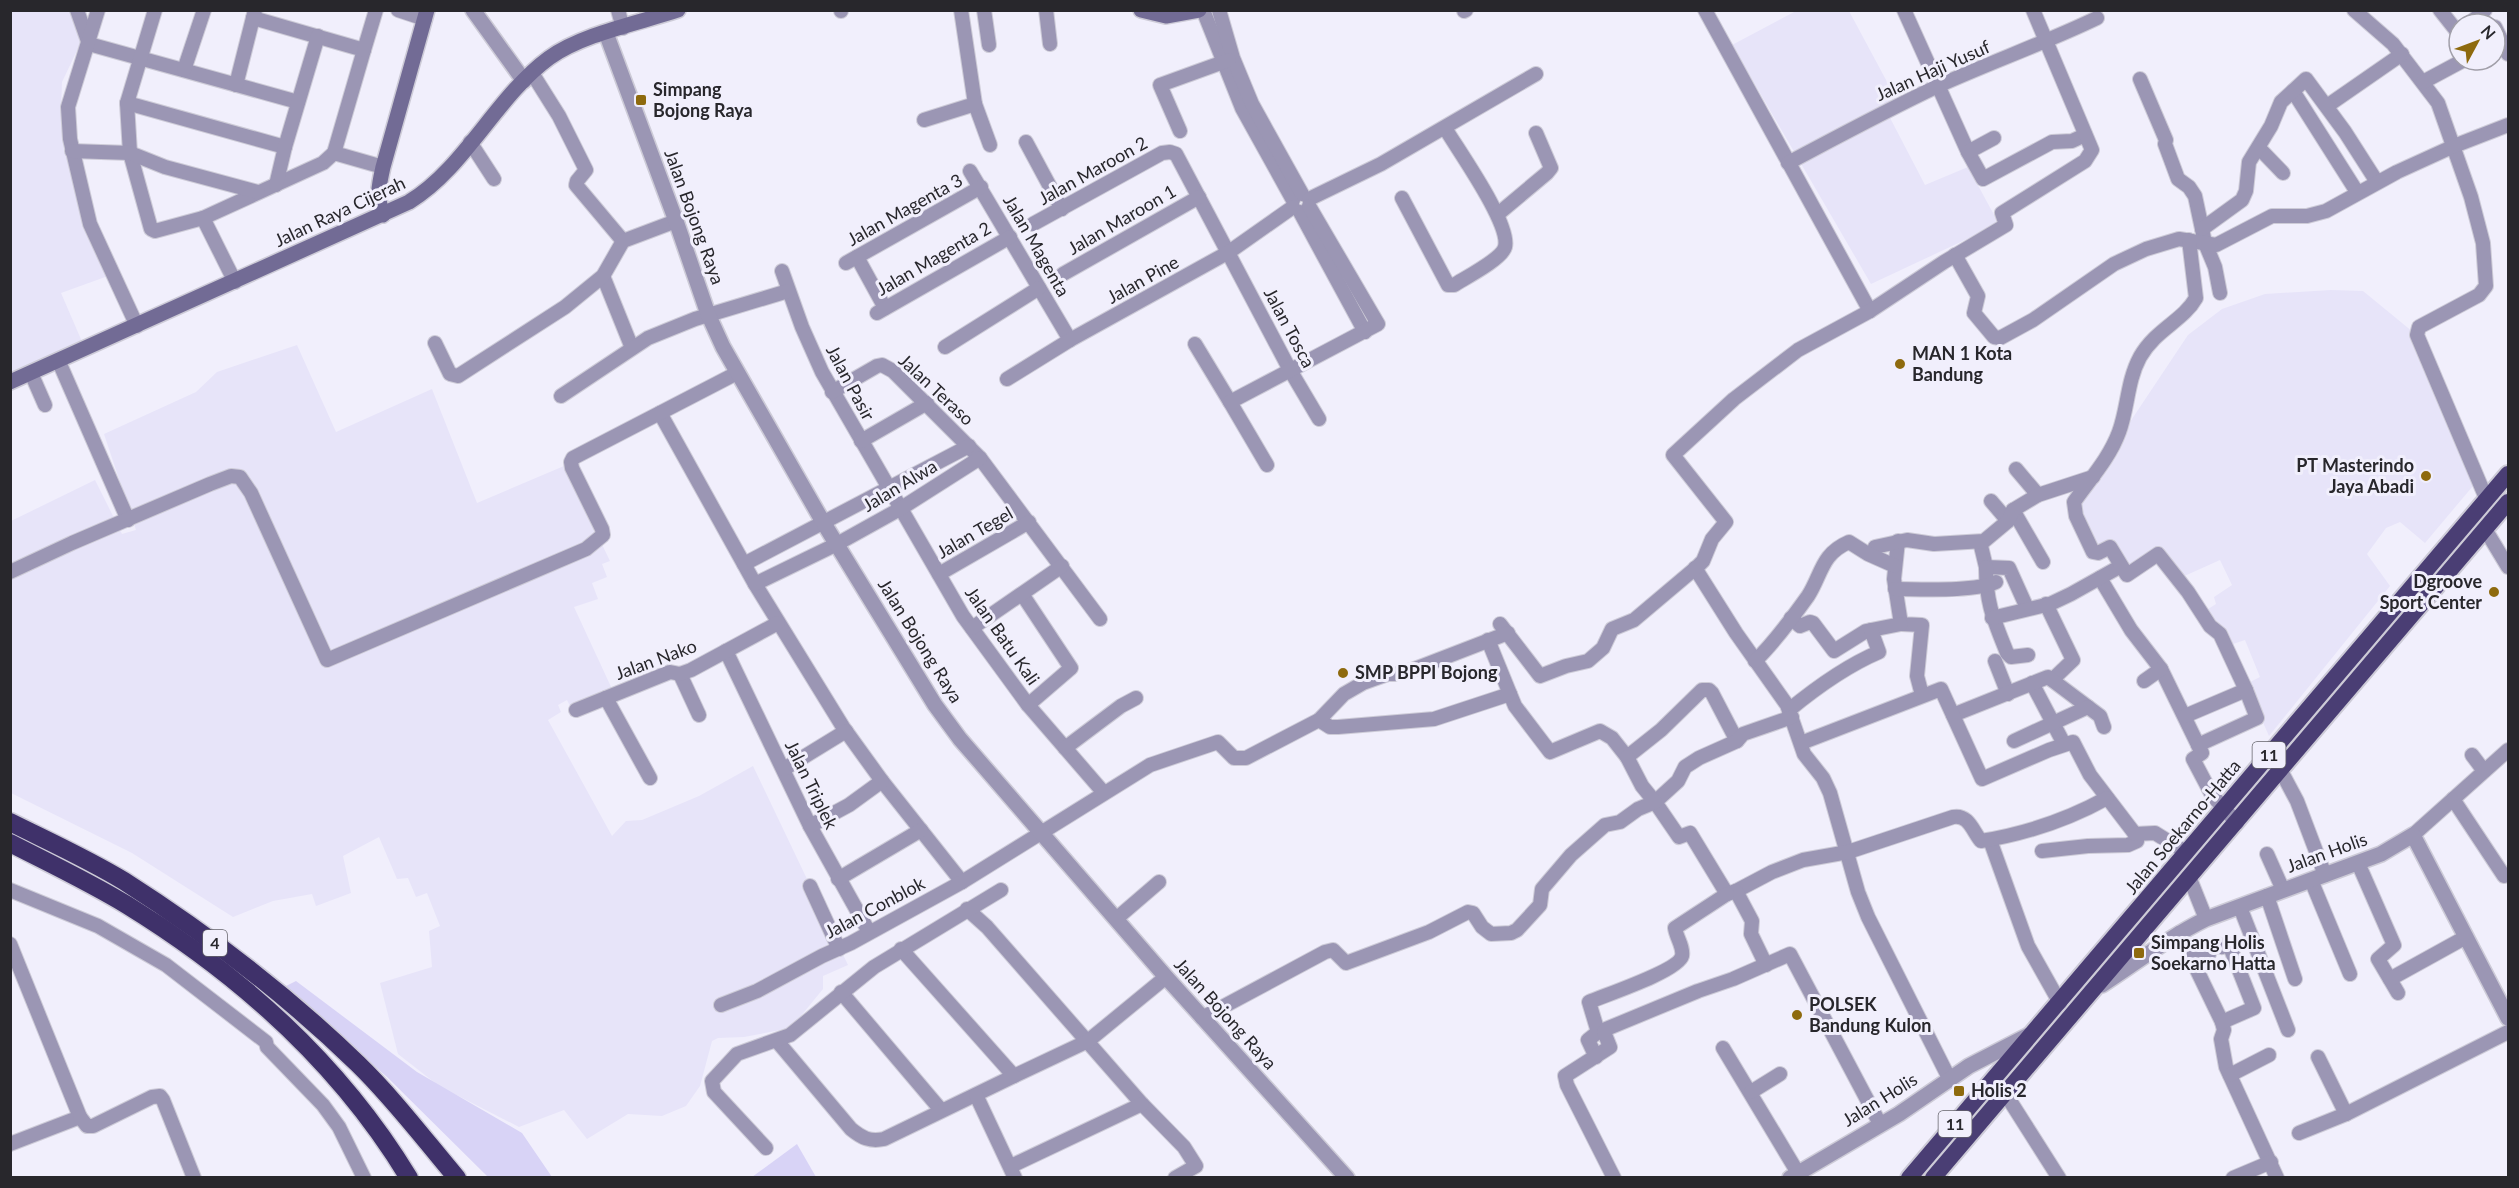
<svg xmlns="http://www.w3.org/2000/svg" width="2519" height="1188" viewBox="0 0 2519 1188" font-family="Lato,sans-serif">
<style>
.built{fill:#e7e4f9}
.green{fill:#d8d3f6}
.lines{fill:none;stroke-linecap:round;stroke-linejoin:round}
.minor-casing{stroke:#cdcbd7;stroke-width:16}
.tertiary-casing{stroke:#cdcbd7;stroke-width:18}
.secondary-casing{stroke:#cdcbd7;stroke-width:18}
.trunk-casing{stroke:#cdcbd7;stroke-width:20}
.motorway-casing{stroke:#cdcbd7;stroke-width:21}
.minor{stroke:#9b96b4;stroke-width:14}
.tertiary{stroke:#9b96b4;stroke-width:15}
.secondary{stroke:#726b95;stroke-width:15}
.trunk{stroke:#4a3e74;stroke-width:16}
.motorway{stroke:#3f316a;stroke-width:18}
.poi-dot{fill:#8e6a0e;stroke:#f1effc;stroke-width:2}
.labels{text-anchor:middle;stroke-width:6;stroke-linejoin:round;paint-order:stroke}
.shield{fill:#f1effc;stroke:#64636a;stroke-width:1.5}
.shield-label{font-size:16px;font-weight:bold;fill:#28272c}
.street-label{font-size:18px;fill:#28272c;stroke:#f1effc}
.poi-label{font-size:18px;font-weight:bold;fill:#28272c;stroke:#f1effc;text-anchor:start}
</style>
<rect width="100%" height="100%" fill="#f1effc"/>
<!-- built -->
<g class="built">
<path d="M10,11H73L82,40L62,82L61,109L76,194L108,276L61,293L83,344L10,376Z"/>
<path d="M1796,11H1849L1900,106L1888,114L1925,185L1968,167L1999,224L1871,284L1732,45Z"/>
<path d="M2331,290L2363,291L2413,332L2478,480L2425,543L2400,522L2386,528L2367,554L2390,586L2269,736L2246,684L2260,677L2245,640L2230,645L2205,611L2216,604L2214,597L2232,585L2220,560L2180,578L2164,554L2129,572L2114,545L2098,550L2078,500L2188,335L2222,309L2265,294Z"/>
<path d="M297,345L336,432L432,389L477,503L564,466L610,561L602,564L607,577L592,583L598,599L574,607L612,689L570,706L567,700L558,705L561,712L548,720L612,836L626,821L642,820L699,796L753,766L848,965L823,976V989L791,1028L744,1037L718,1038L712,1041L700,1086L686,1106L662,1116L628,1114L587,1139L564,1110L519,1127L439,1086L398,1054L380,983L432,967L429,931L440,926L427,893L416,897L408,878L397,879L379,837L343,856L351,893L316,906L312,894L273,901L233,917L132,853L11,793V521L95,480L122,534L136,530L104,434L196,392L217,372Z"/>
</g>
<!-- green -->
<g class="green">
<path d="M296,981L417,1072L522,1133L552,1177H488L387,1077L284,987Z"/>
<path d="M797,1144L816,1177H752Z"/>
</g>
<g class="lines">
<defs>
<g id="minor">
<path d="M77,10L89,44L298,102"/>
<path d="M98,10L68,107L70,139L90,224L137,326"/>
<path d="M155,10L127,103L130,153L151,229L155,231L203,218L323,163L334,153"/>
<path d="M398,10L425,19"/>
<path d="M618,10L623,28"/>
<path d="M841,10V11"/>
<path d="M984,10L989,45"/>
<path d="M1046,10L1050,44"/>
<path d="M1203,10L1242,108L1293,200"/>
<path d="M1219,10L1233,58L1252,104L1302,194"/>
<path d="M1705,10L1870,311"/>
<path d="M1904,10L1968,152L1983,179L2052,142L2072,141L2085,135"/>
<path d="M2354,10L2393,44L2438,103L2471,197L2483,243L2486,286L2479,295L2419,327L2417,335L2486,498"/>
<path d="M2440,10L2459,34"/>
<path d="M1464,11L1466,10"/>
<path d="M253,18L364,50L334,153L383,167"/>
<path d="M2469,24L2485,10"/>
<path d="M2495,27L2508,54"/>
<path d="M364,50L376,10"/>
<path d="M184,70L204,10"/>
<path d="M532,73L559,116L586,170L577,181L576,185L623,241"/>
<path d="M2140,79L2166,140L2165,144L2178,179L2189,187L2195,196L2205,243L2215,267L2220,293"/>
<path d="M2423,82L2464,60"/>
<path d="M236,85L255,10"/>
<path d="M2293,91L2357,192"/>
<path d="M127,103L285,147"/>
<path d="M975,104L990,145"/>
<path d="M2327,106L2402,54"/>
<path d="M924,120L975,104L961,10"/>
<path d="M1180,131L1160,85L1229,60"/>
<path d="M470,142L494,179"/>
<path d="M1026,142L1062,209"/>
<path d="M2259,148L2283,173"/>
<path d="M72,151L130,153L165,167L258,192"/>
<path d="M1968,152L1994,138"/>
<path d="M1788,163C1837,137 1887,110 1938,86C1991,62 2045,43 2097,18"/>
<path d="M970,171L1070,340"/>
<path d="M276,185L285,147L318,36"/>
<path d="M1402,198L1448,285H1454C1465,278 1502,259 1505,247C1511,224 1458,150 1445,128"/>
<path d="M1309,199L1381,164L1536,74"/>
<path d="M1300,212L1365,332"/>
<path d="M1498,214L1547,173L1551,168L1536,133"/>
<path d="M203,218L235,282"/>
<path d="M1033,224L1162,153L1170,152L1176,154L1290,370L1319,419"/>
<path d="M2202,229L2242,200L2246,191L2249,162L2271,126L2281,102L2306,79L2345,132L2377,182"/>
<path d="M1955,255L1978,296L1974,313L1994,337L2000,338L2033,320L2114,264L2146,249L2179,239L2216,245L2272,216H2307L2326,211L2397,172L2454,146L2508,125"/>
<path d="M857,257L885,308"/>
<path d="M846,263L981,187"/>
<path d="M782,271L802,327L822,372L963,616L1028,705L1104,793"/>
<path d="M1063,274L1199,197"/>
<path d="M603,276L632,348"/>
<path d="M877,313L1010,237"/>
<path d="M435,343L450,374L458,376L565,307L603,276L623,241L676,221"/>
<path d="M1195,344L1230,402"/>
<path d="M945,347L1039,288"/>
<path d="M59,362L128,520"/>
<path d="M31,373L45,405"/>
<path d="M1007,379L1070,340L1229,252L1293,207"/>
<path d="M832,392L877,366L882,365L893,371L980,458L1100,619"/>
<path d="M561,396L648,338L695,319L788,291"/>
<path d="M660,413L755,584L843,727L882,781L962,882"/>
<path d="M861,441L927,403"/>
<path d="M1267,465L1230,402L1378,324L1309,206"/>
<path d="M2016,469L2038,495"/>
<path d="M1991,501L2008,521"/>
<path d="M2013,510L2043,562"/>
<path d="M2485,529L2508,567"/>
<path d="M1898,541L1894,579L1901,624L1922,625L1917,676L1922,695"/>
<path d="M1980,542L1986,567L2009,568L2027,608"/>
<path d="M1875,547L1907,540L1934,544L1984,541L2008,521L2013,510L2038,495L2093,477"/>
<path d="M744,564L969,446"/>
<path d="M1986,567C1986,604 1994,620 2007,653L2011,657L2028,655"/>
<path d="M1695,568L1736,633L1787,705L1804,754L1823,778L1830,793L1858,892L1868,917L1949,1078"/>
<path d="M10,572L72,543L210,484L231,476L240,477L251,493L327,660L586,549L603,535L602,529L572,468L571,462L573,458L737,373"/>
<path d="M939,574L1029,522"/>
<path d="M2100,578L2131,630L2161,669L2198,745"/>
<path d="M755,584L837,544L900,509L980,458"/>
<path d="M1895,589C1920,589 1975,592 1996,582"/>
<path d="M1022,594L1071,668L1028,705"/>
<path d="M2046,604L2073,660L2052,680"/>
<path d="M1791,618L1800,626L1810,622L1813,623L1834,651L1866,631L1901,624"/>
<path d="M1992,618L2050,604L2071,594L2121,566"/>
<path d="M1500,624L1540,676L1566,666L1588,661L1603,648L1612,629L1634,620L1698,566L1703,561L1712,539L1726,522L1673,455L1734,399L1798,350L1870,311L1944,262L2006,225L2002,213L2085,161L2092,150L2033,10"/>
<path d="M972,628L1062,566"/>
<path d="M726,651L810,826L869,932"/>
<path d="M1755,661C1773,644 1793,617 1808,596C1822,574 1821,554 1849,542L1868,554L1895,566"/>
<path d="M1995,661L2008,694"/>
<path d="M680,674L699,715"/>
<path d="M2144,681L2161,669"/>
<path d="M2032,683L2064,744"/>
<path d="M1510,694L1515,706L1550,752L1600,731L1612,738L1627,757L1661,730L1702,690H1709L1712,693L1737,741"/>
<path d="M606,698L650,778"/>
<path d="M576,710L670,672L680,674L691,670L778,623"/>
<path d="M1789,710C1817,687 1846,666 1879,652L1871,630"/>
<path d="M1953,715L2048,677L2100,716L2104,727"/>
<path d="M2185,716L2246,690L2220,634L2210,626L2188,592L2158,554L2127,575L2110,547L2098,553L2093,552L2076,516L2074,502C2090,479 2109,459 2119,432C2128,408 2127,381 2140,357C2156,329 2183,321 2196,298L2189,240"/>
<path d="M1319,720L1330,727H1338L1434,719L1510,694L1488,640"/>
<path d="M2014,741L2088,707"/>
<path d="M1801,743L1941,689L1982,779L2049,750L2073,742L2090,775L2135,834L2137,841L2128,845L2088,846L2042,851"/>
<path d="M1065,748L1121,706L1136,698"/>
<path d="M2472,755L2484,771"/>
<path d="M784,769L846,731"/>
<path d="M2281,771L2297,801L2325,875"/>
<path d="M2453,799L2504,876"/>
<path d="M2237,823L2212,795L2193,759L2202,753L2198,745L2257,718L2246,690"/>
<path d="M810,826L849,805L882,781"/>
<path d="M2135,834L2155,833L2187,853"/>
<path d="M2413,835L2508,750"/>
<path d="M1990,840L2028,946L2060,1003"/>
<path d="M2267,854L2283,890"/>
<path d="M2358,863L2394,945L2378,959L2398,993"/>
<path d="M838,879L921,830"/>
<path d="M2190,879L2206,919"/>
<path d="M2311,880L2350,974"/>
<path d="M810,886L839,949"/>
<path d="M10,890L98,926L166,965L266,1042L267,1047L323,1105L339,1127L364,1178"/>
<path d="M1736,891L1772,872L1803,860L1848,852L1953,817C1969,814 1973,832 1981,841C2024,834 2069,819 2107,798"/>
<path d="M2267,896L2295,979"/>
<path d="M2240,907L2288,1030"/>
<path d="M967,909L987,927L1142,1104L1184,1147L1196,1166L1175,1178"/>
<path d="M1116,919L1159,882"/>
<path d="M2179,933L2222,1022L2224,1030L2221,1039L2226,1067L2277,1178"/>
<path d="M10,944L80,1117L10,1144"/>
<path d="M901,949L1014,1076L1088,1041L1166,977"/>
<path d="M2192,961L2209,954V950L2220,945L2222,947L2228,944L2230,947L2254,1008L2222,1022"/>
<path d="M1766,965L1751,934L1752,921L1736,891L1727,894L1690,833L1679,837L1655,802L1678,781L1685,767L1699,758L1737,741L1743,734L1792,717"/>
<path d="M2390,979L2466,937"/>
<path d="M841,992L941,1110"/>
<path d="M721,1005L757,991L822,956L851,943L962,882L1150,765L1218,742L1234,758H1246L1319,720L1344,694L1363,683L1388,674H1396L1412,670L1508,633"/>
<path d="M1202,1018L1325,952L1333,950L1346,963L1429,932L1468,912L1473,913L1482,927L1491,934L1511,933L1517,930L1540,905L1542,889L1571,855L1605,825L1620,822L1638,809L1655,802L1642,786L1627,757"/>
<path d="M777,1041L851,1129C862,1138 870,1142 884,1139L1014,1076"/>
<path d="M1723,1048L1798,1173"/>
<path d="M1596,1057L1588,1040L1598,1032L1589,1002C1605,995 1678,971 1682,956C1684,947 1676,937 1675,928L1727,894"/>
<path d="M2318,1057L2346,1114"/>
<path d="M2230,1075L2269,1055"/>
<path d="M1751,1092L1780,1074"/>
<path d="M2005,1093L2059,1178"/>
<path d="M976,1095L1015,1178"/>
<path d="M80,1117L87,1126H93L152,1097L160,1096L163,1100L194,1178"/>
<path d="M2299,1133L2346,1114L2508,1032"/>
<path d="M766,1148L714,1092L712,1081L737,1054L790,1035L874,967L1001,890"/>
<path d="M1011,1166L1142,1104"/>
<path d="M1614,1178L1567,1085L1565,1076L1610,1047L1604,1032L1606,1029L1698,991L1733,979L1790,954L1880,1124"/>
<path d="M2233,1178L2271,1162"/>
</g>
<g id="tertiary">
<path d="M473,10L524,81"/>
<path d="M606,33L676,221L708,314L723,347L823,522L935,705L960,739L1166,977L1347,1178"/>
<path d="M2102,985C2136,963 2169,937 2206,919L2381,854L2413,835L2508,1018"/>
<path d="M1790,1178L1899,1114L1969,1066L2029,1035"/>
</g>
<g id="secondary">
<path d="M1141,10L1166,16L1199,10"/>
<path d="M383,215C376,197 379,185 383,167L427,10"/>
<path d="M10,382L409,202C465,168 496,97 549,58C582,34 639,23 678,10"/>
</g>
<g id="trunk">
<path d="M1909,1178L2508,474"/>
<path d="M1933,1178C2125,952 2318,728 2508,502"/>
</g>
<g id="motorway">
<path d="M10,822C48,841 88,859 124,881C207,934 287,995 358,1064C394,1099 424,1139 457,1178"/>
<path d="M10,843C49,863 89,882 127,905C239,974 340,1064 409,1178"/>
</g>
</defs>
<!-- minor casing -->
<use href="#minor" class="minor-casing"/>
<!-- tertiary casing -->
<use href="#tertiary" class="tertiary-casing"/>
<!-- secondary casing -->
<use href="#secondary" class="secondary-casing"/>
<!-- trunk casing -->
<use href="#trunk" class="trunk-casing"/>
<!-- motorway casing -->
<use href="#motorway" class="motorway-casing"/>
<!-- minor -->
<use href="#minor" class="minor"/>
<!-- tertiary -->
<use href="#tertiary" class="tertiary"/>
<!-- secondary -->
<use href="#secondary" class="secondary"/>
<!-- trunk -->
<use href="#trunk" class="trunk"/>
<!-- motorway -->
<use href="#motorway" class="motorway"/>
</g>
<!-- markers -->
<g class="poi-dot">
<rect x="635" y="94" width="12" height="12" rx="3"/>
<circle cx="1900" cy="364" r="6"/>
<circle cx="2426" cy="476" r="6"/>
<circle cx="2494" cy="592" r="6"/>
<circle cx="1343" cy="673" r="6"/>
<rect x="2133" y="947" width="12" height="12" rx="3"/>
<circle cx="1797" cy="1015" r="6"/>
<rect x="1953" y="1085" width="12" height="12" rx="3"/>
</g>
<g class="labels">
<!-- shield labels -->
<g class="shield">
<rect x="2252.5" y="742" width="33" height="26" rx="4.5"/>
<rect x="203" y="930" width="24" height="26" rx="4.5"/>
<rect x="1938.5" y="1111" width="33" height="26" rx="4.5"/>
</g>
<g class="shield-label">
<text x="2269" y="761">11</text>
<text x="215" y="949">4</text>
<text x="1955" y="1130">11</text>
</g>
<!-- street labels -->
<g class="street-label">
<text transform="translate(1933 71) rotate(-24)" y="6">Jalan Haji Yusuf</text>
<text transform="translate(1093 171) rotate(-29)" y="6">Jalan Maroon 2</text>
<text transform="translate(905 210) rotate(-29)" y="6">Jalan Magenta 3</text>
<text transform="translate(340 212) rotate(-25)" y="6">Jalan Raya Cijerah</text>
<text transform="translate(694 217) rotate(70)" y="6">Jalan Bojong Raya</text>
<text transform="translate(1122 220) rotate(-30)" y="6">Jalan Maroon 1</text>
<text transform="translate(1036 246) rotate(60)" y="6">Jalan Magenta</text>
<text transform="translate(934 259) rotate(-30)" y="6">Jalan Magenta 2</text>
<text transform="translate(1143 280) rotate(-29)" y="6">Jalan Pine</text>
<text transform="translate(1289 328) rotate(62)" y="6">Jalan Tosca</text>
<text transform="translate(850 383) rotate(62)" y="6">Jalan Pasir</text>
<text transform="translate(936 390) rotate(43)" y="6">Jalan Teraso</text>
<text transform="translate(900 486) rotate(-31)" y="6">Jalan Alwa</text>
<text transform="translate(975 533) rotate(-30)" y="6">Jalan Tegel</text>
<text transform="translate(1002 636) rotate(55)" y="6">Jalan Batu Kali</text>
<text transform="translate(920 641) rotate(58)" y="6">Jalan Bojong Raya</text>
<text transform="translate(656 660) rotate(-20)" y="6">Jalan Nako</text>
<text transform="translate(811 785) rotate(64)" y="6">Jalan Triplek</text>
<text transform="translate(2183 827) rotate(-50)" y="6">Jalan Soekarno-Hatta</text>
<text transform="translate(2327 853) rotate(-20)" y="6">Jalan Holis</text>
<text transform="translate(875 908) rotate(-28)" y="6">Jalan Conblok</text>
<text transform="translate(1225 1014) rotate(48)" y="6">Jalan Bojong Raya</text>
<text transform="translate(1880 1100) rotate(-32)" y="6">Jalan Holis</text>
</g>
<!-- poi labels -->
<g class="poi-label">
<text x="653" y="96">Simpang<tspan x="653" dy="21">Bojong Raya</tspan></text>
<text x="1912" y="360">MAN 1 Kota<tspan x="1912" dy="21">Bandung</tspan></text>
<text x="2414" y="472" text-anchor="end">PT Masterindo<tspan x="2414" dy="21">Jaya Abadi</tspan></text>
<text x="2482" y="588" text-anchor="end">Dgroove<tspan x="2482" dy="21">Sport Center</tspan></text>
<text x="1355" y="679">SMP BPPI Bojong</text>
<text x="2151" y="949">Simpang Holis<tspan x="2151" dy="21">Soekarno Hatta</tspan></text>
<text x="1809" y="1011">POLSEK<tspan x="1809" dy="21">Bandung Kulon</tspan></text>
<text x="1971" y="1097">Holis 2</text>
</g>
</g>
<!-- border -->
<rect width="2519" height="1188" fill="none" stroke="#28272c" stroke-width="24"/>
<!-- north arrow -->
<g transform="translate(2477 42) rotate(49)"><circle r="28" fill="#f1effc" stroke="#a19fa9" stroke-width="1.5"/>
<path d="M0-4.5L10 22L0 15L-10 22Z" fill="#8e6a0e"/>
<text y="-9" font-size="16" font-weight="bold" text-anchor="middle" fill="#28272c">N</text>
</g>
</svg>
